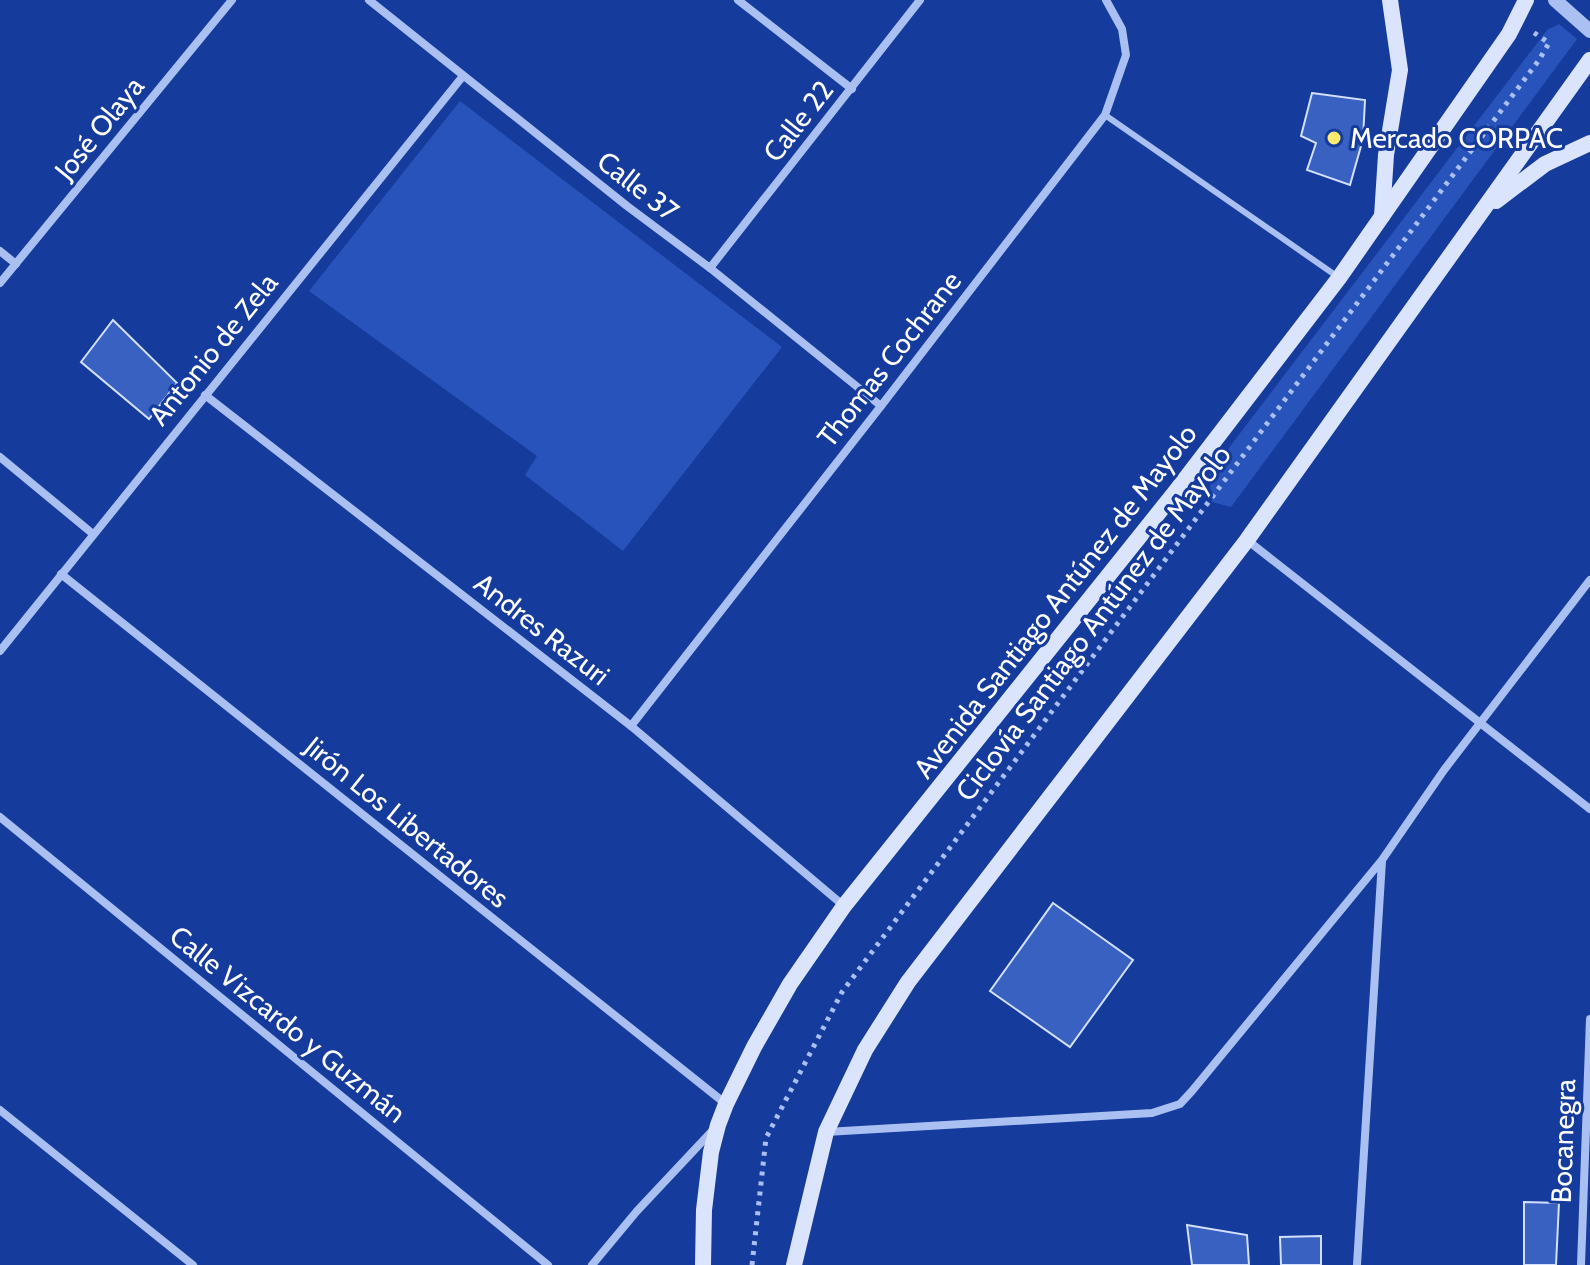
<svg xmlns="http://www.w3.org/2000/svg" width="1590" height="1265" viewBox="0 0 1590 1265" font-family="Cabin,sans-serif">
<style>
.green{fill:#2853ba}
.building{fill:#3961c2;stroke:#d3dffd;stroke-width:2}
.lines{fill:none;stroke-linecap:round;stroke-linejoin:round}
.path{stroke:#aac0f3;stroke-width:5;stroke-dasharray:4 6;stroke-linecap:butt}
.service{stroke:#aac0f3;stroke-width:6}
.minor{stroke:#aac0f3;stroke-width:8}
.tertiary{stroke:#aac0f3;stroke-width:14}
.secondary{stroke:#dae4fd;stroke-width:16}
.poi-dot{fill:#ffeb6d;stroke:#153b9c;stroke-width:3}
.labels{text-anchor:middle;stroke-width:6;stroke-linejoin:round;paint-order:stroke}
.street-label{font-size:28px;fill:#fff;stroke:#153b9c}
.poi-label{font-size:28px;fill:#fff;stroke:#153b9c;text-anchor:start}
</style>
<rect width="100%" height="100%" fill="#153b9c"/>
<!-- green -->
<g class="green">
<path d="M1559,24L1577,39L1231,507L1212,502L1209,474L1547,30Z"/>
<path d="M460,101L782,347L623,551L525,475L537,456L309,291Z"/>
</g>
<!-- building -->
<g class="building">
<path d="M1312,93L1365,100L1363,139L1350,185L1307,170L1316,143L1301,136Z"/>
<path d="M113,320L177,383L149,419L81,362Z"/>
<path d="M1053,903L1133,960L1070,1047L990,991Z"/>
<path d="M1524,1202L1559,1203L1556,1265H1524Z"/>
<path d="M1187,1225L1247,1235L1249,1265H1192Z"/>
<path d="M1321,1236V1265H1281L1280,1237Z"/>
</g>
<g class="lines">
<!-- path -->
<path class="path" d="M752,1265L766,1138L842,992L1539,60L1549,43L1533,32"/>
<!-- service -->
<path class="service" d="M1105,115L1338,277"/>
<!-- minor -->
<g class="minor">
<path d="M369,0L627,206L710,268L881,406"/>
<path d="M738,0L852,89"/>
<path d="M0,251L16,264"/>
<path d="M710,268L920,0"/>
<path d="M0,283L232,0"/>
<path d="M205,395L631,726L844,906"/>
<path d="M0,457L93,534"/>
<path d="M1247,540L1590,809"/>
<path d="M61,574L726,1104"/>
<path d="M0,651L463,76"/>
<path d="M631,726L881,406L1105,115L1126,55L1122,29L1106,0"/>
<path d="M0,817L548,1265"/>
<path d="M0,1110L193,1265"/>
<path d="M826,1132L1152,1113L1180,1104L1192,1091L1382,860L1444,770L1590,580"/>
<path d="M592,1265L637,1211L714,1129"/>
<path d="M1357,1265L1382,861"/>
<path d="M1581,1265L1590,1019"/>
</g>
<!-- tertiary -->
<path class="tertiary" d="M1555,0L1590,31"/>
<!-- secondary -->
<g class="secondary">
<path d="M1496,201L1545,164L1590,143"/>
<path d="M1382,216L1386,155L1400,70L1390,0"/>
<path d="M703,1265L704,1210L711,1152L718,1125L726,1104L754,1047L790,984L844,906L1176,491L1339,278L1509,34L1526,0"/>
<path d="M794,1265L826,1132L865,1050L908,982L1247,540L1590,60"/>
</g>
</g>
<!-- markers -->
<circle class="poi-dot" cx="1334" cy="138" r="8"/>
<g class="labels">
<!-- street labels -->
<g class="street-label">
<text transform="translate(798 121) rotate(-52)" y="10">Calle 22</text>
<text transform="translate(99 128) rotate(-51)" y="10">José Olaya</text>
<text transform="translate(638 186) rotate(38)" y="10">Calle 37</text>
<text transform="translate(213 349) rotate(-51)" y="10">Antonio de Zela</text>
<text transform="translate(889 359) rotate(-52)" y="10">Thomas Cochrane</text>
<text transform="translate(1055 601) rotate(-52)" y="10">Avenida Santiago Antúnez de Mayolo</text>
<text transform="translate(1093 623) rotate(-53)" y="10">Ciclovía Santiago Antúnez de Mayolo</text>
<text transform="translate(542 629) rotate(38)" y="10">Andres Razuri</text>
<text transform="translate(407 822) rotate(39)" y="10">Jirón Los Libertadores</text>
<text transform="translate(288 1024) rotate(39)" y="10">Calle Vizcardo y Guzmán</text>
<text transform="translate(1563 1141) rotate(-88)" y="10">Bocanegra</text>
</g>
<!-- poi labels -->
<g class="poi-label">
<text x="1350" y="148">Mercado CORPAC</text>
</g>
</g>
</svg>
